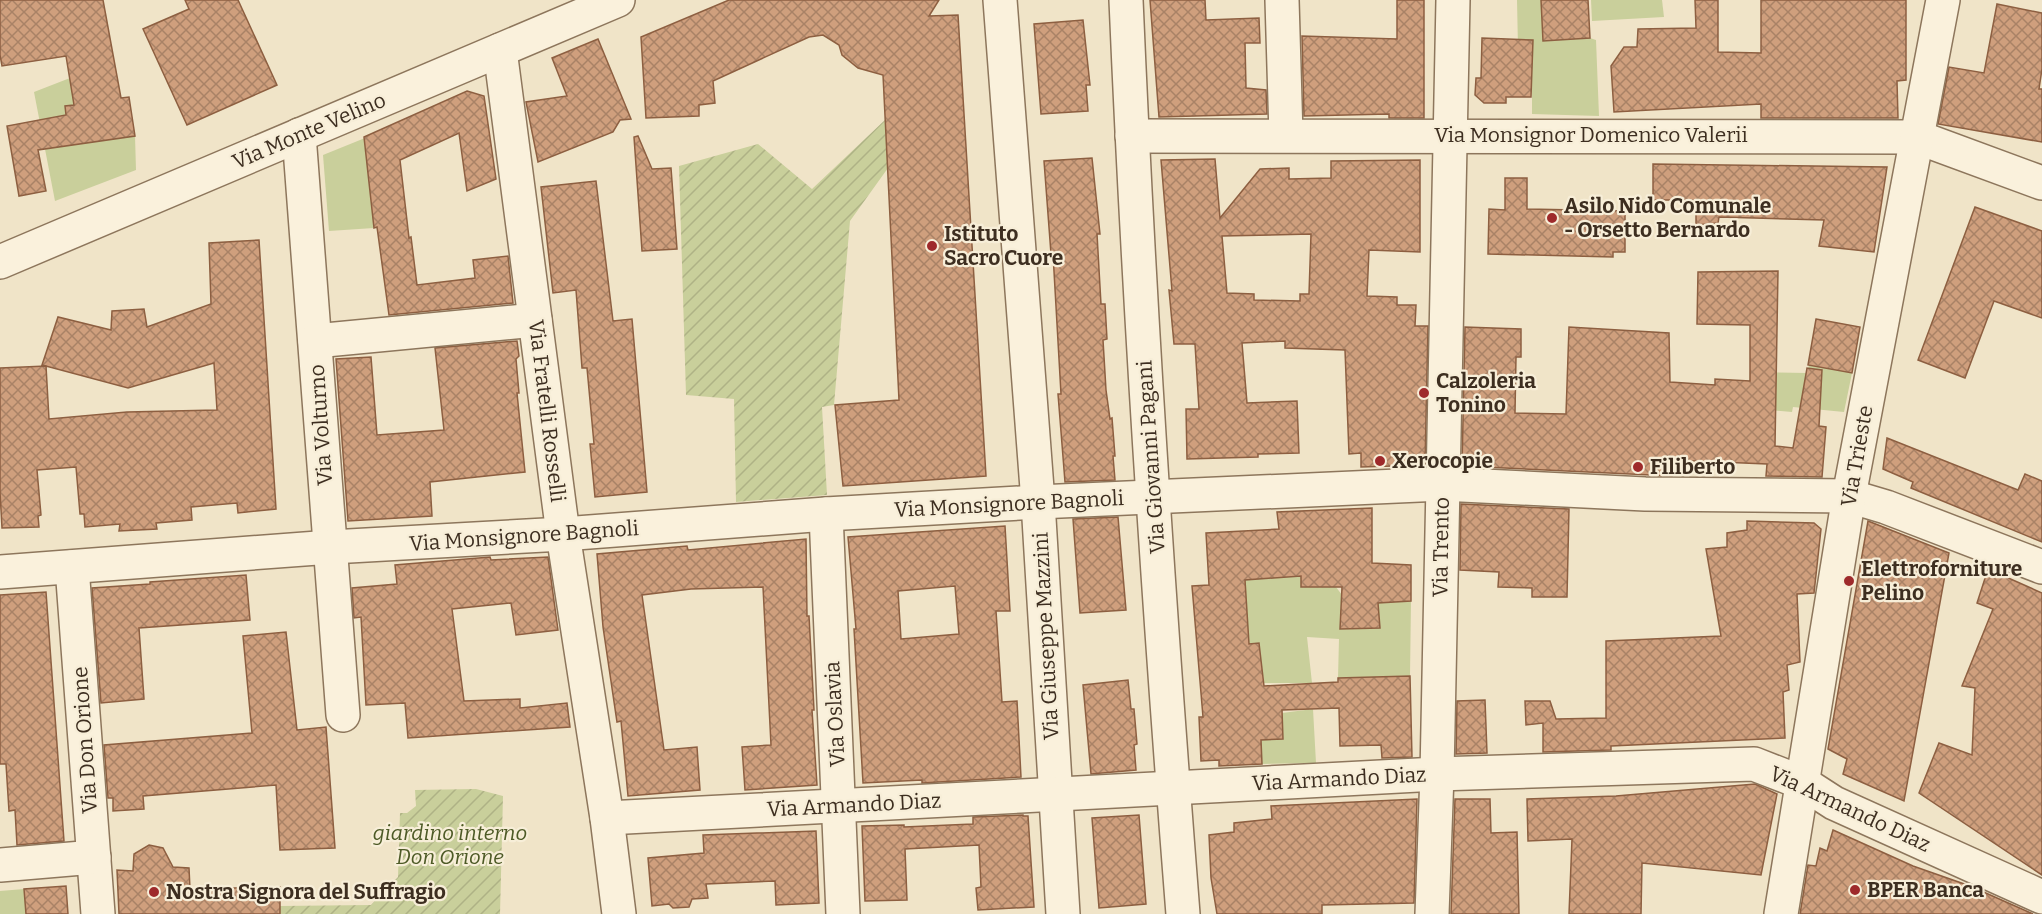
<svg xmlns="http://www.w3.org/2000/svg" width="2042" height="914" viewBox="0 0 2042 914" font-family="Bitter,serif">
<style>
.grass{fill:#c9cf9b}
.garden{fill:url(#garden-furrows)}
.building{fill:url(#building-cross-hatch);stroke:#8d5f41;stroke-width:1.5;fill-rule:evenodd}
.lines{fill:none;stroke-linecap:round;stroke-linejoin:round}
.minor-casing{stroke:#8d765c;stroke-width:36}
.minor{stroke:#faf1dc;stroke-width:33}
.poi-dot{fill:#9e2a2b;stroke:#f7eed8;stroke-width:2}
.labels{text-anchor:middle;stroke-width:4.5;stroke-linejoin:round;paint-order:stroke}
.street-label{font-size:21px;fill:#3d2e20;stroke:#f7eed8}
.poi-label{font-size:21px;font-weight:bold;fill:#3d2e20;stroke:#f7eed8;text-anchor:start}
.park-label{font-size:21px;font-style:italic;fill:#4d5a26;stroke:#f7eed8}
</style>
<defs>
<pattern id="garden-furrows" width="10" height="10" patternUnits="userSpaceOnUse" patternTransform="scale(1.5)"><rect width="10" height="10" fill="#c9cf9b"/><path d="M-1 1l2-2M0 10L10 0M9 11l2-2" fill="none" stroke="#aeb285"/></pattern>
<pattern id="building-cross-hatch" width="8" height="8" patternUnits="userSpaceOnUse" patternTransform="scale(1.5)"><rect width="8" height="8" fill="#cf9f7d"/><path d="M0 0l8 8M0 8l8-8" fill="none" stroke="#a98266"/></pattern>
</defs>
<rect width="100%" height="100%" fill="#f0e4c8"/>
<!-- grass -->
<g class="grass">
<path d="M1517,0H1541L1544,41L1590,38L1596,40L1599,116L1532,114V51L1518,48Z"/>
<path d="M1591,0H1662L1664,17L1592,21Z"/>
<path d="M70,78L78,104L65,107L70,145L135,136L136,170L55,201L34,92Z"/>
<path d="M365,138L374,228L329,231L323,155Z"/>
<path d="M1809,365L1852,373L1844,412L1793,407L1792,412L1747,408L1750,372L1807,373Z"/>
<path d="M1301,551V587H1336L1342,595L1340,629L1379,628L1378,603L1411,601L1410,676L1338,678L1339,639L1307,637L1312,683H1264L1259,644L1246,645L1245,632L1247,615L1245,580L1287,577Z"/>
<path d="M1313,709L1316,763L1262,764L1261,740L1283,739L1282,713Z"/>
<path d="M24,889L26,914H0V891Z"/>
</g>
<!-- garden -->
<g class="garden">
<path d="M886,119L888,168L850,221L834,405L822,407L827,495L736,502L734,399L686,395L679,166L758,144L812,189Z"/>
<path d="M476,789L503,796L500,914H280V906L371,905L398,877L400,813H407L416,806L415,790Z"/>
</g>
<!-- building -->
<g class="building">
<path d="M0,0H103L121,98L129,97L135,136L38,150L46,191L19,196L7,126L66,115L65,106L74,105L66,56L2,66L0,55Z"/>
<path d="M185,0H238L277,85L187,125L143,29L189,9Z"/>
<path d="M729,0H939L929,16L958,15L986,476L843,486L835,405L899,400L883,75L858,68L842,55L839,45L823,35L809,37L713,81L715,103L699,105V116L646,118L641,37Z"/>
<path d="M1150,0H1205L1206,20L1259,18L1260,43H1245L1246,88L1266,90L1267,114L1159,117Z"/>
<path d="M1397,0H1424V118H1389V114L1304,116L1302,36L1397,39Z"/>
<path d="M1541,0H1588L1590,38L1543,41Z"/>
<path d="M1695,0H1718V52L1761,53V0H1906V80L1897,81L1898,118H1761V104L1614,112L1611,66L1624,47H1637L1638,29L1696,28Z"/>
<path d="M1997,4L2042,13V69L2039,89H2042V142L1938,124L1949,67L1984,73Z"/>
<path d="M1083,20L1090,85H1086L1088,111L1041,114L1034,24Z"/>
<path d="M1482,38L1533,40L1531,97H1506V103H1484L1475,95L1476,78H1481Z"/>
<path d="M598,39L631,119L620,120L613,132L538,162L526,102L567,96L552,58Z"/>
<path d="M467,91L484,96L496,179L467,191L459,133L400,160L409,238L411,237L417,285L475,278L473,260L508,256L513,303L389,315L377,227L374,228L364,137Z"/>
<path d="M638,136L652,169L671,168L677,249L642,251L634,137Z"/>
<path d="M1092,158L1100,234H1097L1101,304H1105L1107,339L1103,340L1106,390L1110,419L1112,418L1115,456H1113L1115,480L1065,482L1058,394H1061L1053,254H1051L1044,161Z"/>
<path d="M1215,159L1220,218L1260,169L1289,168V179L1331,178V161L1420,160V252L1369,250L1367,296L1397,297V305H1416L1415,326H1428L1425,465L1361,467V453L1349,454L1345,350L1285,348V341L1242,343L1247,403L1297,401L1299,453L1258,454V457L1187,459L1186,409H1199L1195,344H1174L1169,290L1172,291L1161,160ZM1311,234L1309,294H1300V301L1254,300V294L1227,293L1222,236Z"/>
<path d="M1653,164L1887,167L1874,252L1819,246L1824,220L1719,217L1718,223L1696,225V200H1653Z"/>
<path d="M1505,178H1527V209L1625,211V252H1613V257L1488,254L1489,209L1505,210Z"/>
<path d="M596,181L613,321L632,319L647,492L595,497L590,444H594L587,368H582L576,290L553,293L541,187Z"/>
<path d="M1975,207L2042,231V318L1994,301L1965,378L1918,360Z"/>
<path d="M259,240L276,509L238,513L237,503L191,507L192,520L156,523L157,529L119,531L120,524L85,527L84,514H80L76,467L37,470L41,515L38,516L39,527L2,528L0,492V368L46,366L49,419L127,412L217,410L214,363L128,388L42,365L58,317L111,330L112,311L144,309L147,327L211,304L209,243Z"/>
<path d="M1778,271L1775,446L1793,448L1807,368L1822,370L1819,426L1826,427L1822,477L1766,476L1767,464L1672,460V476L1462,466L1465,327L1521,329V357H1516L1515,413L1566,414L1569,327L1669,333L1670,382L1715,385V379L1750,381V325L1697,324L1698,272Z"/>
<path d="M1816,319L1860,327L1852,373L1808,365Z"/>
<path d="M517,341L519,356L516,359L519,393H517L525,472L430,482L432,516L348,521L336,359L371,357L377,435L444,430L435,348Z"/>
<path d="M1887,438L2018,490L2025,474L2042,481V542L1911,488L1913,482L1883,469Z"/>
<path d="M1461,504L1569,509L1567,597H1532V588L1498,587L1499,572L1460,570Z"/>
<path d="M1372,508V563L1411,565V601L1378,603L1380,628L1340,629L1342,587H1301V576L1245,580L1249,644L1259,643L1264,686L1338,682V678L1410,676L1412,757L1382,758L1381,745L1340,746L1339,708L1282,710L1283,739L1261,740L1262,764L1219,766V760L1201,761L1199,717H1203L1192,586L1209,585L1206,533L1279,529L1277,512Z"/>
<path d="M1118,517L1126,610L1080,613L1073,519Z"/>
<path d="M1747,521L1814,523L1821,529L1814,593L1797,594L1800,662L1787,665L1789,690L1783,692L1785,738L1611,746V750L1543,752V723L1526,725L1525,701H1550L1556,719L1606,718V641L1721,636L1706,549L1727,547V533L1747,530Z"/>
<path d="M1868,521L1949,553L1904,801L1843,774L1847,759L1828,749Z"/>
<path d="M1005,526L1010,611H996L1002,702L1017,701L1021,777L922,783V780L863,783L854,629H856L848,537ZM955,586L959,634L901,639L898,591Z"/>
<path d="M806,539L807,616H809L814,710H812L817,785L745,790L742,747L771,745L763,587L691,589L642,595L664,750L697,747L700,790L628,796L621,721L617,722L603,627L597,554L687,546L688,550Z"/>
<path d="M490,557L491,560L548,557L558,630L516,635L511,603L452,609L464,701L520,699V708L567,703L570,727L408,738L405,703L366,705L361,617L354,618L352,588L397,584L395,565Z"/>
<path d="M1988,569L2042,593V875L1919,793L1939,743L1972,755L1975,688L1962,686L1993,609L1977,603Z"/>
<path d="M246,575L250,620L139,628L144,699L101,703L92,588L150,584V582Z"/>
<path d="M46,592L64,841L17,845L15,810L9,811L6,764H0V595Z"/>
<path d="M286,632L297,730L326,727L335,848L280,850L276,785L143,796L144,809L113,811V798H108L104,745L252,733L243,636Z"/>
<path d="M1128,680L1131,709H1134L1137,744L1134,745L1136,770L1091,774L1083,685Z"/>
<path d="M1485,700L1487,753L1456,754L1457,701Z"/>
<path d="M1755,784L1777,794L1761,875L1642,863L1641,914H1569L1572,839L1528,841L1527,799L1616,796Z"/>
<path d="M1417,799L1414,903L1322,905V914H1217L1211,878L1209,835L1234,832V823L1272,819L1271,806Z"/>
<path d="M1455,799H1490L1491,833L1517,832L1519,914H1451Z"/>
<path d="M1023,815V816H1028L1034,907L978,910L976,888L981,887L979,845L905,849L907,900L865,901L862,826L904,825V827L973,824V817Z"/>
<path d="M1139,815L1146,904L1099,908L1092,818Z"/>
<path d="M1833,830L1913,866L1970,886L2033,914H1800L1808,865L1816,866L1820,848L1827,851Z"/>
<path d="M816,831L819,903L776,905L775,881L706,884L708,898L692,899L689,907L673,908L669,904L652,906L648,858L704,853L703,835Z"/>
<path d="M149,845L163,848L173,867L189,868L190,889L280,887V914H119L117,870L133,871L134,854Z"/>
<path d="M66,886L68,914H26L24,889Z"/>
</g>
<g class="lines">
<defs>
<g id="minor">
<path d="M1000,0L1038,502L1063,914"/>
<path d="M1126,0C1139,305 1159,610 1183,914"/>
<path d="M1282,0L1286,135"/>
<path d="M500,50L563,534L607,818L619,914"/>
<path d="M299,135L343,715"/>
<path d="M1132,136L1917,137L2042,183"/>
<path d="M0,262L618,0"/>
<path d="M315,341L535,320"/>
<path d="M826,514L843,914"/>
<path d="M72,567L98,914"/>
<path d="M0,572L331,547L563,534L826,514L1038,502L1442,484L1645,494L1849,496L1886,507L2042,567"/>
<path d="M607,818L1437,774L1754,764L1803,783L1834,803L2042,897"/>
<path d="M0,865L94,857"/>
<path d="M1432,914L1437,774L1453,0"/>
<path d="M1781,914L1849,496L1943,0"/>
</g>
</defs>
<!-- minor casing -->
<use href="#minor" class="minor-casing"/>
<!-- minor -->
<use href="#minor" class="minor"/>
</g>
<!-- markers -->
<g class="poi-dot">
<circle cx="1552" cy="218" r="6"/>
<circle cx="932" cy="246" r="6"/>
<circle cx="1424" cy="393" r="6"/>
<circle cx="1380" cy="461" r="6"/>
<circle cx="1638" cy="467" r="6"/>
<circle cx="1849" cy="581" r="6"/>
<circle cx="1855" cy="890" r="6"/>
<circle cx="154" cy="892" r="6"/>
</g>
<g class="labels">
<!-- street labels -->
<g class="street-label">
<text transform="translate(309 131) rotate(-23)" y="7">Via Monte Velino</text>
<text x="1591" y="142">Via Monsignor Domenico Valerii</text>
<text transform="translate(547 411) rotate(83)" y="7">Via Fratelli Rosselli</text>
<text transform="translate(321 425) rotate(-94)" y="7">Via Volturno</text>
<text transform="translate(1857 456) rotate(-80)" y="7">Via Trieste</text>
<text transform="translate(1151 457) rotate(-94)" y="7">Via Giovanni Pagani</text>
<text transform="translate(1009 504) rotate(-3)" y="7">Via Monsignore Bagnoli</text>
<text transform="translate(524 536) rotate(-4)" y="7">Via Monsignore Bagnoli</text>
<text transform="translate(1441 547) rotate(-89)" y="7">Via Trento</text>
<text transform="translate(1046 636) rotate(-93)" y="7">Via Giuseppe Mazzini</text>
<text transform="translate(835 714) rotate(-93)" y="7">Via Oslavia</text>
<text transform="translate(85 740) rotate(-94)" y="7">Via Don Orione</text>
<text transform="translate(1339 779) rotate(-3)" y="7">Via Armando Diaz</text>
<text transform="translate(854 805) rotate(-3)" y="7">Via Armando Diaz</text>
<text transform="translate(1850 809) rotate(25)" y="7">Via Armando Diaz</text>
</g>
<!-- poi labels -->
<g class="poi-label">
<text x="1564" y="213">Asilo Nido Comunale<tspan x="1564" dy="24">- Orsetto Bernardo</tspan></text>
<text x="944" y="241">Istituto<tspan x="944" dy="24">Sacro Cuore</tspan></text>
<text x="1436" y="388">Calzoleria<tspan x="1436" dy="24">Tonino</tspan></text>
<text x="1392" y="468">Xerocopie</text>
<text x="1650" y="474">Filiberto</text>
<text x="1861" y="576">Elettroforniture<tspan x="1861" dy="24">Pelino</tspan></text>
<text x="1867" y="897">BPER Banca</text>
<text x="166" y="899">Nostra Signora del Suffragio</text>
</g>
<!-- park labels -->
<g class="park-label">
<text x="450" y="840">giardino interno<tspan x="450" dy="24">Don Orione</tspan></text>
</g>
</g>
</svg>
